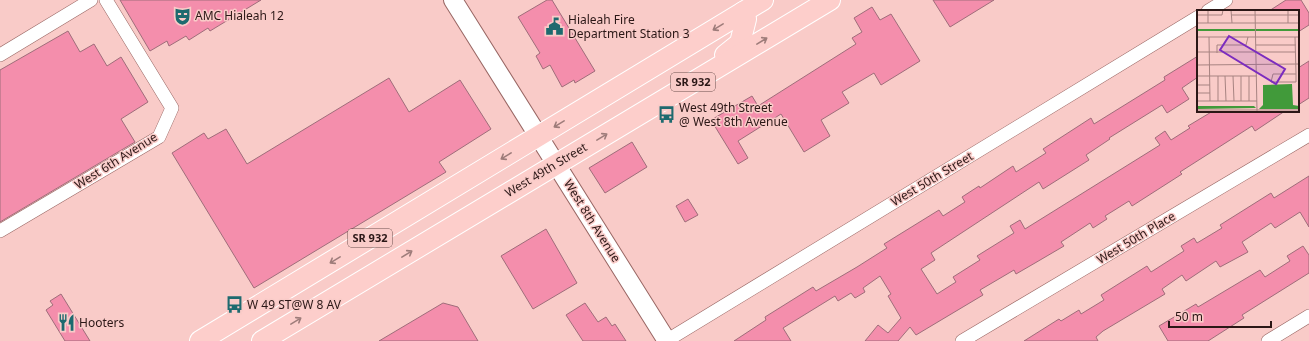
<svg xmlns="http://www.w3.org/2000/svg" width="1309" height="341" viewBox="0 0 1309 341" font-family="'Noto Sans',sans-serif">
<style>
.building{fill:#f48eac;stroke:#9f6d7a}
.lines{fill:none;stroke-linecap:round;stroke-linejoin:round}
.street-casing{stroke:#996764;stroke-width:14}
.secondary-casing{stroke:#996764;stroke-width:20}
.primary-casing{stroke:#fff;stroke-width:22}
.street{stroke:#fff;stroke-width:13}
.secondary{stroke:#fff;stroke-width:18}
.primary{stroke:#fdcecb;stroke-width:20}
.oneway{stroke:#9e7c7a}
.labels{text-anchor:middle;stroke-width:3;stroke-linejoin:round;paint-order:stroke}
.shield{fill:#f9cbc8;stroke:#694d4b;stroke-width:1}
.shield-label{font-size:11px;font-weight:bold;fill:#2b1716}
.poi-label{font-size:12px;fill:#2b1716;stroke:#f9cbc8;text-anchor:start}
.street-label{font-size:12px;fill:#2b1716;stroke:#f9cbc8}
.inset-road{fill:none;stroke:#a78381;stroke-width:1}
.view{fill:#7b2cbf;fill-opacity:0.15;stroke:#7b2cbf;stroke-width:2}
.inset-edge{fill:none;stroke:#2b1716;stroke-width:2}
</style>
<rect width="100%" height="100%" fill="#f9cbc8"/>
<!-- building -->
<g class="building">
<path d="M120,0H261L210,31L208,28L189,40L186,36L169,46L167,41L150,51Z"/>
<path d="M547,0H552L595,71L575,83L574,80L562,87L550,65L543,69L536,56L540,53L518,17Z"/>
<path d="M933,0H994L950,27Z"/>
<path d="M1286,0H1301L1309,13V25L1298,32V11H1269Z"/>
<path d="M872,7L880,20L891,14L920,61L881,85L874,73L842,92L849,103L821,120L830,136L804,152L781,114L738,141L748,158L738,164L711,120L752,96L758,106L856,44L852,38L862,32L854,18Z"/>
<path d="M68,31L80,52L94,44L107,66L121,57L148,102L121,119L135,142L0,222V70Z"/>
<path d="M1198,56V77L1182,88L1189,99L1167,113L1162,105L1109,138L1110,139L1086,155L1089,160L1043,189L1039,182L931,253L935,260L921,269L937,294L956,282L953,277L980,260L977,256L1014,233L1010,226L1020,220L1025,229L1160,145L1155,138L1165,131L1171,140L1190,128L1188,126L1213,111H1285L1255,131L1252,126L1180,172L1182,174L1132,206L1129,201L1105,216L1107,219L1093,228L1090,223L1061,242L1064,246L1035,263L1016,274L1014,270L980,290L983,295L916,335L910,327L898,341H865L878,325L888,333L901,318L888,296L891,294L880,276L863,288L865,292L855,298L851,293L838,301L835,296L783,328L791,341H734L766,320L765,317L813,287L816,291L857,267L887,248L884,244L939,210L943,216L965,202L962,197L979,186L980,188L1013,166L1016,172L1046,153L1043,149L1091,118L1094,124L1165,80L1164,77Z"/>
<path d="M1309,61V98L1298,105V68Z"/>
<path d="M389,78L409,112L460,80L491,129L439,162L446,172L254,288L172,153L204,133L208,139L226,129L247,164Z"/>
<path d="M632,142L647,167L605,193L589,168Z"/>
<path d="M1309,176V227L1300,212L1275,228L1271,223L1242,242L1248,252L1220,267L1216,261L1186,281L1182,275L1162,289L1165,294L1103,331L1096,337L1098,341H1024L1059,319L1061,321L1079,310L1081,314L1104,300L1101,295L1147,266L1151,272L1184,251L1181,246L1194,238L1197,243L1222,228L1220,225L1271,193L1274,198Z"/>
<path d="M688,199L698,215L685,222L676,206Z"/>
<path d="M546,229L577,283L533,309L501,256Z"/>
<path d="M1303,246L1309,255V273L1242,315L1244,318L1208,341H1168L1159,326L1196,304L1198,307L1260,270L1265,277L1290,261L1287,256Z"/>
<path d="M61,294L90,341H65L46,310L53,305L50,301Z"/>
<path d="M443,303L458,307L478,341H379Z"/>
<path d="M585,303L598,322L606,317L612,326L615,324L626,341H583L566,315Z"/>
</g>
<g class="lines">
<defs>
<g id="street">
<path d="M1208,11L1226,0"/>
<path d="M0,55L91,0"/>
<path d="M0,231L159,137L172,108L106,0"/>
<path d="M666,341L1198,17"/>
<path d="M962,341L1309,135"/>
<path d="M1268,341L1309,316"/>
</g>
<path id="secondary" d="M453,0L667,341"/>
<g id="primary">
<path d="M725,55L740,43L746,19L743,12"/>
<path d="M200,341L763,0"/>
<path d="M262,341L830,0"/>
</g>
</defs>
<!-- street casing -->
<use href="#street" class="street-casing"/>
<!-- secondary casing -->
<use href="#secondary" class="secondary-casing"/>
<!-- primary casing -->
<use href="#primary" class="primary-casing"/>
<!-- street -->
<use href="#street" class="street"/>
<!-- secondary -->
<use href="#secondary" class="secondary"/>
<!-- primary -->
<use href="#primary" class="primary"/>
</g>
<!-- one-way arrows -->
<defs><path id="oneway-shaft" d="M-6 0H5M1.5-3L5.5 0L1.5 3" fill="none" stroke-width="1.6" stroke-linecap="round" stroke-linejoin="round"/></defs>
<g class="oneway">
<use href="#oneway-shaft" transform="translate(718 27) rotate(149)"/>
<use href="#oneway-shaft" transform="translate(762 41) rotate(-31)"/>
<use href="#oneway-shaft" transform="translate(559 124) rotate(149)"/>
<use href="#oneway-shaft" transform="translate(602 137) rotate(-31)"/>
<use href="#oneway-shaft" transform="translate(506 156) rotate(149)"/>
<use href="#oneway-shaft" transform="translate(407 254) rotate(-31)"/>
<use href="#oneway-shaft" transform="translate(335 260) rotate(149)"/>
<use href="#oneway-shaft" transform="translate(296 321) rotate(-31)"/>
</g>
<!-- icons -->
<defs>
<symbol id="theatre-bare" viewBox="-9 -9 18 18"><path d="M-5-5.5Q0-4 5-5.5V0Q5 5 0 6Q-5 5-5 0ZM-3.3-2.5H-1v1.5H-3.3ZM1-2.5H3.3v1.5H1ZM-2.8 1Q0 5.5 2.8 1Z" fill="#1e6a6f" stroke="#f9cbc8" stroke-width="2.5" paint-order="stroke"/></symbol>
<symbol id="civic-bare" viewBox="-9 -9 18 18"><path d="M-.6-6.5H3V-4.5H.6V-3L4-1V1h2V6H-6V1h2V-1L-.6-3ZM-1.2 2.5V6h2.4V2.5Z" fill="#1e6a6f" stroke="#f9cbc8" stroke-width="2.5" paint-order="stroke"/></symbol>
<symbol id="bus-bare" viewBox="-9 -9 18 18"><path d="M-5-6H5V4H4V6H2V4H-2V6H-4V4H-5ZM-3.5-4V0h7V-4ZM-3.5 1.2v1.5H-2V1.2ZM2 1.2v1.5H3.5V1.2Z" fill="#1e6a6f" stroke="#f9cbc8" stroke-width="2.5" paint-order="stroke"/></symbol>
<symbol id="restaurant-bare" viewBox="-9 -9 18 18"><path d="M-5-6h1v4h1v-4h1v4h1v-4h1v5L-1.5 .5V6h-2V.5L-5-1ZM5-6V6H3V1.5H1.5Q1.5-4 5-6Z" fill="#1e6a6f" stroke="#f9cbc8" stroke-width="2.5" paint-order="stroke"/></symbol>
</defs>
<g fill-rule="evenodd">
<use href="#theatre-bare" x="170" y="4" width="25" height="25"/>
<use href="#civic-bare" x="542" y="14" width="25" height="25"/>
<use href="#bus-bare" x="654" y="102" width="25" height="25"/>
<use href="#bus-bare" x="222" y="292" width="25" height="25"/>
<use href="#restaurant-bare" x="54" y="310" width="25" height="25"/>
</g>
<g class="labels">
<!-- shield labels -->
<g class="shield">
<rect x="671" y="73" width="44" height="18" rx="3"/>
<rect x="348" y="229" width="44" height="18" rx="3"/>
</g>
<g class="shield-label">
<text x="693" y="86">SR 932</text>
<text x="370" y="242">SR 932</text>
</g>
<!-- poi labels -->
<g class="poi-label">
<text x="195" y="20">AMC Hialeah 12</text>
<text x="568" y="24">Hialeah Fire<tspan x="568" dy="14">Department Station 3</tspan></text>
<text x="679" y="112">West 49th Street<tspan x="679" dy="14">@ West 8th Avenue</tspan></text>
<text x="247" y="309">W 49 ST@W 8 AV</text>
<text x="79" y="327">Hooters</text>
</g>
<!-- street labels -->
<g class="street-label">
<text transform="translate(116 161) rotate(-32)" y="4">West 6th Avenue</text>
<text transform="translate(546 170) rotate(-31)" y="4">West 49th Street</text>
<text transform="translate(932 179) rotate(-31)" y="4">West 50th Street</text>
<text transform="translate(592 221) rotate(58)" y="4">West 8th Avenue</text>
<text transform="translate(1136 238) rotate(-31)" y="4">West 50th Place</text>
</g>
</g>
<!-- overview -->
<g transform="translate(1197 10)">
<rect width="102" height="102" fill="#f9cbc8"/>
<path d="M0,19H102V21H0ZM95,74L96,95L102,96V99H62L66,95V75ZM0,96H57L59,98L0,99Z" fill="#419a3a"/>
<path class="inset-road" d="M11,0V13M34,0L35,13M58,0L60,101M91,0V13M0,5H25L26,0M34,5H102M0,13H102M0,27H102M12,27L13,91M98,27L99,64H76L74,72H99V64M59,35H99M0,42H99M20,43V35H49L51,27M0,55L102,54M0,66H60M21,66V91M28,66L29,91M36,66L37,91M44,66V91M52,66V91M0,75H13M0,83H13M0,91H60M0,100H102"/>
<path class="view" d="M32,26L88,59L79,74L23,40Z"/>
<rect width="102" height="102" class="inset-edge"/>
</g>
<!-- scale -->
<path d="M1169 321v6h102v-6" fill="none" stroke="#2b1716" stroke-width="2"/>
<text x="1175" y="321" font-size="12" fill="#2b1716" stroke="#f9cbc8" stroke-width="3" paint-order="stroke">50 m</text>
</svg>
